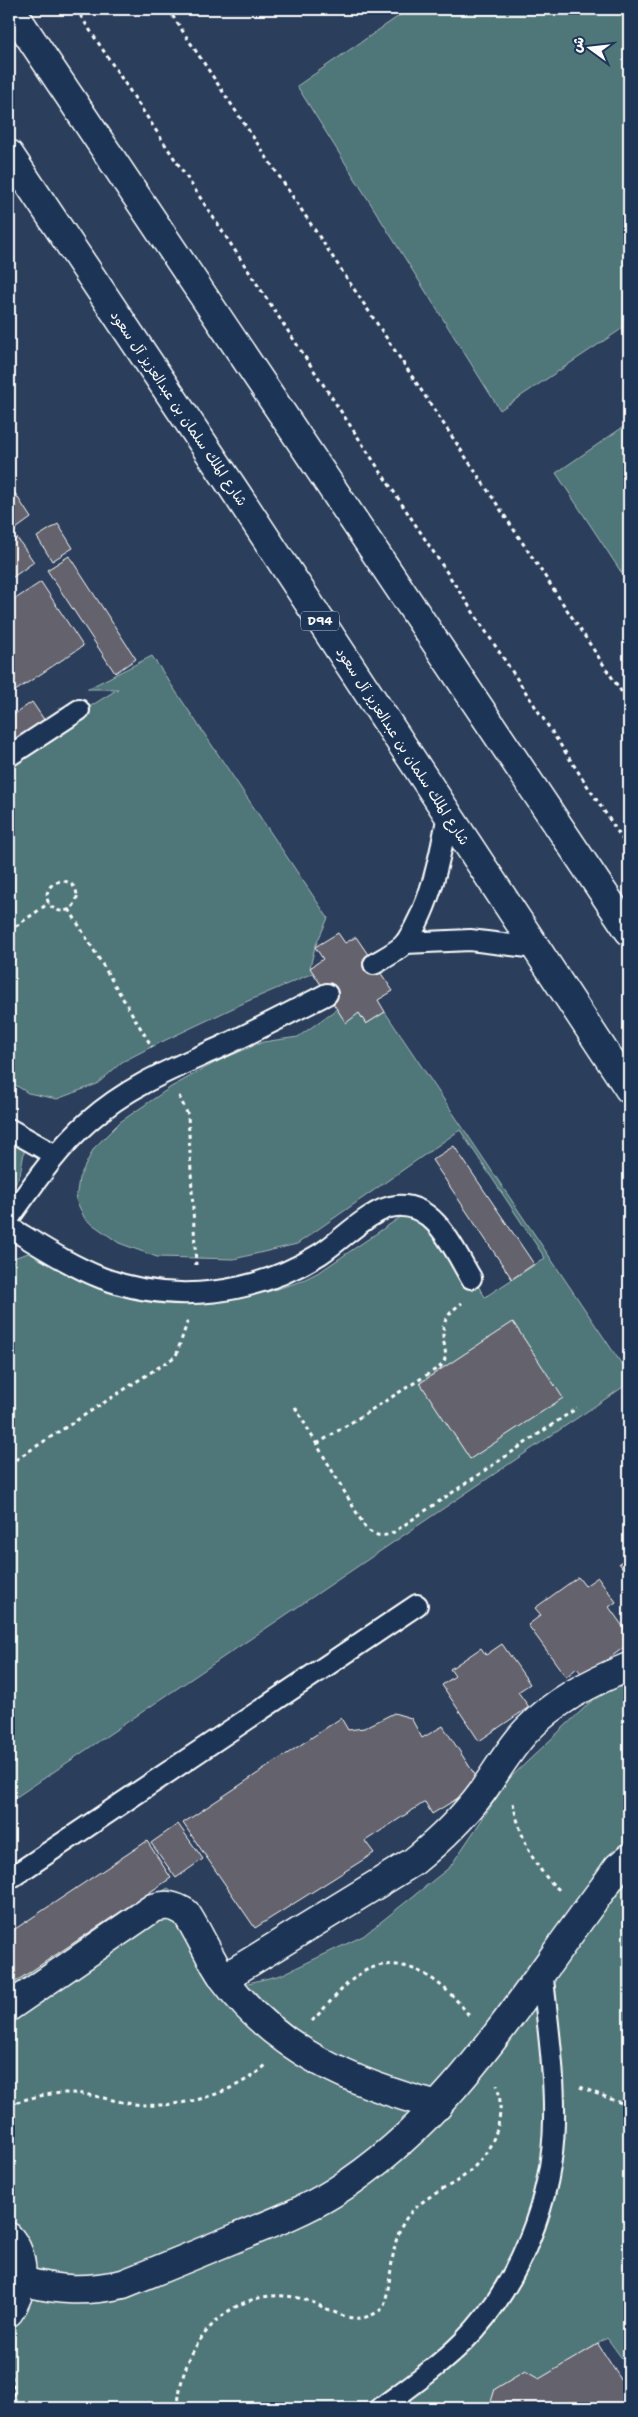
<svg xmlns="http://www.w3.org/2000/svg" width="638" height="2417" viewBox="0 0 638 2417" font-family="'Shantell Sans','Playpen Sans Arabic',sans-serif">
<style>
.green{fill:#507679;stroke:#a8babc}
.building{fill:#63626d;stroke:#fff}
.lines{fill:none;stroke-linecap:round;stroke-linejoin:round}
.service-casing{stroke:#fff;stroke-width:24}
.minor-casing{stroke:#fff;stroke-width:31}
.primary-casing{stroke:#fff;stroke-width:31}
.path{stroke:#fff;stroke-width:3;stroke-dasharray:4 4;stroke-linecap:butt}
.service{stroke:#1d3557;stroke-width:20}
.minor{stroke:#1d3557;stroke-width:28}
.primary{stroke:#1d3557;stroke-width:28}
.labels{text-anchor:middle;stroke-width:5;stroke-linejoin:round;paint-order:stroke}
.shield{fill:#1d3557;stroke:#bbc2cd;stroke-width:1}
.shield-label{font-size:12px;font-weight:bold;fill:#fff}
.street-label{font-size:14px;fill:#fff;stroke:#1d3557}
</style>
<rect width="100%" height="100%" fill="#2b3e5b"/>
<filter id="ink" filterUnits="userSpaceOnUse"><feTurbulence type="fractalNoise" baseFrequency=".02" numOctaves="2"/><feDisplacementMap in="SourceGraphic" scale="10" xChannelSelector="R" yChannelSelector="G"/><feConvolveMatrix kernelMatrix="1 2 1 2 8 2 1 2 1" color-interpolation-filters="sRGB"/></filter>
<g filter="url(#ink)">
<!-- green -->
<g class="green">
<path d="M409,9H629V324L500,410L297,86Z"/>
<path d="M629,423V584L556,473Z"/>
<path d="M152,656L328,918L315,947L310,967L329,966L248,1001L153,1046L122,1062L97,1084L57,1099L28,1093L9,1081V757L118,689H87Z"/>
<path d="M356,995L359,1013L366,1024L385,1012L629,1375V1383L9,1802V1270L16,1257L38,1250L190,1296L267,1292L299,1282L321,1271L405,1214L444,1231L485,1297L545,1258L460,1130L297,1244L234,1259L157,1257L119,1243L85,1219L76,1200L79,1178L94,1148L120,1122L171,1087L220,1060L263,1042L298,1037Z"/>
<path d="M9,1126L26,1141L20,1175L9,1193Z"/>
<path d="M617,1677H629V2368L607,2338L496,2408H9V1979L168,1888L198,1910L236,1986L281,1975L363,1936L450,1867L510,1778Z"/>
</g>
<!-- building -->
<g class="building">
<path d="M9,484L31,518L9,534Z"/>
<path d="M58,524L73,548L52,561L37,537Z"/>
<path d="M17,538L34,562L9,580V544Z"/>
<path d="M69,556L136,659L115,673L47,570Z"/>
<path d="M41,582L83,646L9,695V603Z"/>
<path d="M32,702L45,721L9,745V718Z"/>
<path d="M338,933L345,943L356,937L393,991L378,1000L385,1012L366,1024L359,1013L346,1023L310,968L323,959L315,947Z"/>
<path d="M454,1146L534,1264L512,1279L432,1160Z"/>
<path d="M513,1322L563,1398L470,1459L420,1383Z"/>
<path d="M629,1557V1577L619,1563Z"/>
<path d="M578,1577L585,1586L598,1577L616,1602L609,1607L629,1635L623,1639L627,1645L584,1677L577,1668L566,1677L528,1625L541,1615L535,1608Z"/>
<path d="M502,1644L530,1684L518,1692L529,1707L479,1741L442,1685L455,1676L450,1669L481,1648L486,1655Z"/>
<path d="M394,1713L411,1718L422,1738L443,1726L481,1784L432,1814L425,1802L365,1841L374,1853L255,1928L183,1823L341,1718L348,1730L364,1728Z"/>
<path d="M178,1824L203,1859L176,1878L151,1843Z"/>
<path d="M147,1841L171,1878L9,1986V1933Z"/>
<path d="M598,2344L629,2392V2408H489L495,2389L525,2371L539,2379Z"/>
</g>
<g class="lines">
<defs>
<g id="service">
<path d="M9,756L79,710"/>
<path d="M405,943L470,940L536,948"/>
<path d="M374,964C384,958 399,951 406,942C431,905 440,857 448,814"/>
<path d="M9,1129L55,1155"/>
<path d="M9,1218C33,1185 57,1149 89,1121C130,1085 172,1069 221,1047C257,1030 292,1012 327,994"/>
<path d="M9,1227C39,1245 69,1265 102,1278C174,1305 255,1295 320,1254C341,1241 371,1208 396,1206C435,1202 454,1250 471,1278"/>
<path d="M9,1879L417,1605"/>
<path d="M381,2408C409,2387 438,2367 463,2342C519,2286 553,2199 554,2121C555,2071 547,2020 542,1969"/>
</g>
<g id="minor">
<path d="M224,1978L413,1862C439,1841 462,1819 482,1792C497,1771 509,1749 527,1730C555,1701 589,1683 626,1668"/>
<path d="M9,2007L153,1908C166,1904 174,1905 186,1913C200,1934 209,1958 224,1979C277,2051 354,2084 438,2106"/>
<path d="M9,2237C27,2257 24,2291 9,2312"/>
<path d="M22,2281C59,2291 85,2292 123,2284C161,2269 199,2253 238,2237C270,2224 304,2211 333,2193C452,2119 522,1995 604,1887L618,1867L629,1858"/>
</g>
<g id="primary">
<path d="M11,9L629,931"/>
<path d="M9,154L233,488L629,1089"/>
</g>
</defs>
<!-- service casing -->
<use href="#service" class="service-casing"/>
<!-- minor casing -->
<use href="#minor" class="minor-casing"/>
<!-- primary casing -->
<use href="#primary" class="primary-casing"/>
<!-- path -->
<g class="path">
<path d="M76,9L629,849"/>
<path d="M168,9L629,703"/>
<circle cx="62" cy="896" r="15"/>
<path d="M69,909L152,1047"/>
<path d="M9,931L49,903"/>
<path d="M179,1096L188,1115L196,1265"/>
<path d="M295,1407L365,1527C374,1536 380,1537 391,1534L577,1408"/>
<path d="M317,1444L441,1366C456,1350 425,1328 462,1303"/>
<path d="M9,1464L176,1356L188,1320"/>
<path d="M513,1803C520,1835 534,1871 562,1892"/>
<path d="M312,2021C326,2007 343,1986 358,1975C401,1946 446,1983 470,2017"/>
<path d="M580,2087L629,2106"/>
<path d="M9,2105C28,2098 47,2093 69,2093C94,2093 119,2104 145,2105C186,2107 235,2093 266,2065"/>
<path d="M9,2360L17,2408"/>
<path d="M178,2408C180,2345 230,2283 299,2298C330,2305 352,2333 383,2308C393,2281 389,2247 404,2222C416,2201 438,2193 457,2181C489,2160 508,2123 497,2085"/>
</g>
<!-- service -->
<use href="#service" class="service"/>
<!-- minor -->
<use href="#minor" class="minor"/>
<!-- primary -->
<use href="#primary" class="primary"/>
</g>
</g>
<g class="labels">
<!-- shield labels -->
<rect class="shield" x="301" y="611.5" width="38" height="19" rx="4"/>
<g class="shield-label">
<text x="320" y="625">D94</text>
</g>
<!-- street labels -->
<g class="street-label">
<text transform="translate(179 408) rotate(56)" y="5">شارع الملك سلمان بن عبدالعزيز آل سعود</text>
<text transform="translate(403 746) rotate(57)" y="5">شارع الملك سلمان بن عبدالعزيز آل سعود</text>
</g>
</g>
<!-- margin -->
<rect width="638" height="2417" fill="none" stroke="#1d3557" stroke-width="30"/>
<rect x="15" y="15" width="608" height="2387" fill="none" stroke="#fff" stroke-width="2" filter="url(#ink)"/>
<!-- north arrow -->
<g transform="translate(590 48) rotate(285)" stroke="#1d3557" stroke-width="4" paint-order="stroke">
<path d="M0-4L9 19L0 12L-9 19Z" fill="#ffffff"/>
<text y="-8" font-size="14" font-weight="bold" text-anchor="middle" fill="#ffffff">ش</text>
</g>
</svg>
